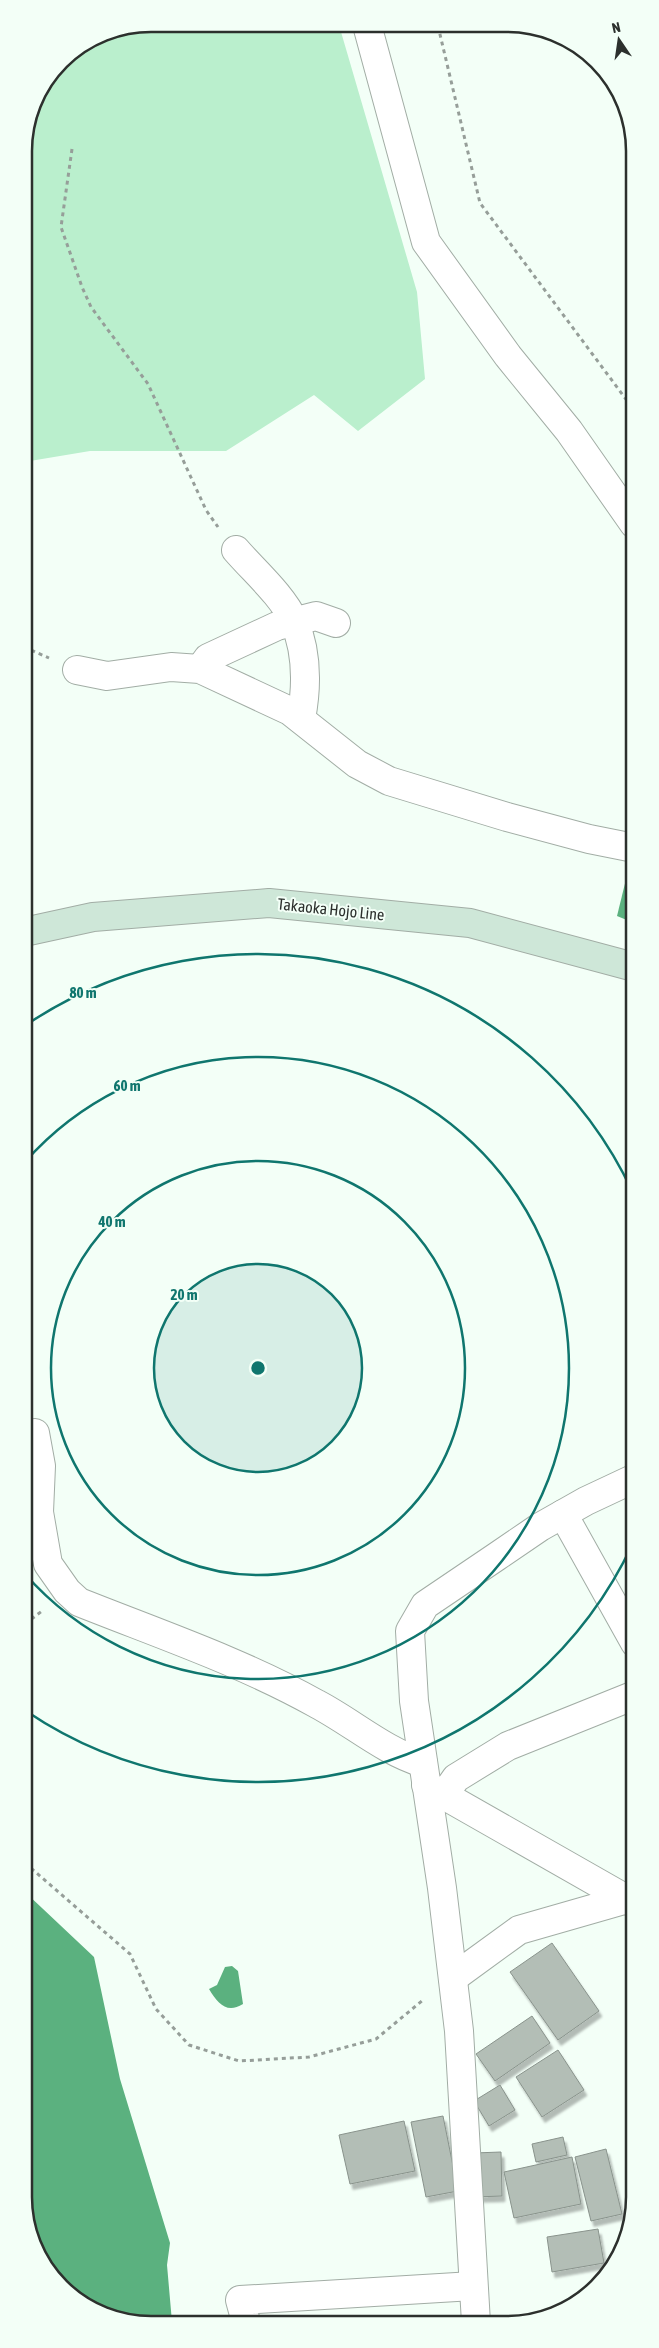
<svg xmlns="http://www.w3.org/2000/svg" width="659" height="2348" viewBox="0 0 659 2348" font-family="'Asap Condensed',sans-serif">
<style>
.green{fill:#baefcd}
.water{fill:#5bb17f}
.building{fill:#b3beb6;stroke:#89938c;filter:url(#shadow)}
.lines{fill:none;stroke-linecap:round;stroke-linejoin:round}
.street-casing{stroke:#a2ada5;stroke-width:30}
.secondary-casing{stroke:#a2ada5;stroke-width:30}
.path{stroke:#969e99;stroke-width:3;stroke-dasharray:4 4;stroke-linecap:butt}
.street{stroke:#fff;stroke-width:28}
.secondary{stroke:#cee7d8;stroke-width:28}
.ring{fill:none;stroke:#0f766e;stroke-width:2.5}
.labels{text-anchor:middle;stroke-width:4;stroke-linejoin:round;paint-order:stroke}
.street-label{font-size:16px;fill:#2c302d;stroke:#f3fff7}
.rim{fill:none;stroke:#2c302d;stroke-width:2.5}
.centre{fill:#0f766e;stroke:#f3fff7;stroke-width:2.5}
.ring-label{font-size:15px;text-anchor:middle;font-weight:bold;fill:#0f766e;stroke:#f3fff7;stroke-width:4;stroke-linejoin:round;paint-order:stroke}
</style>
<defs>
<filter id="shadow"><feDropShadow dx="3" dy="5.5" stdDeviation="1" flood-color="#0004"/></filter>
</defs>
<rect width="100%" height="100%" fill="#f3fff7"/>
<!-- green -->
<path class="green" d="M151,24L339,25L417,292L425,379L358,431L314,395L226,451H90L24,462V143L34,102L61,61L103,33Z"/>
<!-- water -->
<g class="water">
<path d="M634,862V923L617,916L630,863Z"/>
<path d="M25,1892L94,1957L120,2079L170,2243L167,2265L172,2322H126L61,2287L37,2253L25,2214Z"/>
<path d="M232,1966L238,1971L243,2004C227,2014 218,2004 209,1989L217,1985L225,1967Z"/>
</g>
<!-- building -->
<g class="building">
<path d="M552,1943L599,2011L558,2040L510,1972Z"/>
<path d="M532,2016L550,2043L495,2081L476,2054Z"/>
<path d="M558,2050L584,2090L542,2117L516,2077Z"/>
<path d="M500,2085L515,2110L489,2126L474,2101Z"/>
<path d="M443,2116L458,2191L426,2197L411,2122Z"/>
<path d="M404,2121L415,2171L350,2184L339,2135Z"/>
<path d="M563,2137L567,2155L536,2162L532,2144Z"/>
<path d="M606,2149L622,2214L591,2221L575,2157Z"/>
<path d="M501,2152L502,2196L475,2197L474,2153Z"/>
<path d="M572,2157L581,2204L514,2218L504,2172Z"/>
<path d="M598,2229L604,2263L552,2272L547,2237Z"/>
</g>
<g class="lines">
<defs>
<g id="street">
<path d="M367,25L426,242L508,356L569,431L634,524"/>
<path d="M236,550C255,572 282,595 294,621C307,651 307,687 301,719"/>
<path d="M200,669L208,658L277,626L316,616L336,623"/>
<path d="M77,670L107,676L171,667L200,669L290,711L357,764L389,781L507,817L589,839L634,848"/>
<path d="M35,1433L41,1466L39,1512L48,1564L67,1591L79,1602C159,1634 242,1662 317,1704C353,1723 384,1751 423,1763"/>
<path d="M563,1514L635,1643"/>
<path d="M426,1785L635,1904"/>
<path d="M444,1795L456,1778L508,1746L635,1695"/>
<path d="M453,1978L519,1930L627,1899"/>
<path d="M246,2322L240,2300L473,2286"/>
<path d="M476,2323L459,2031L442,1888L414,1701L410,1631L425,1605L496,1557L540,1527L586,1501L635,1478"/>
</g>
<path id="secondary" d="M24,932L93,917L269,903L470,923L634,967"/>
</defs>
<!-- street casing -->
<use href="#street" class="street-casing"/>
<!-- secondary casing -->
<use href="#secondary" class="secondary-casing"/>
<!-- path -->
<g class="path">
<path d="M438,26L480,203L634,410"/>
<path d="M72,149L61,227L82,287L91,307L148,384L206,510L218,527"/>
<path d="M24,647L49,658"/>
<path d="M25,1624L42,1611"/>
<path d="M25,1863L130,1954L156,2009L189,2045L239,2061L309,2057L376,2039L423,2000"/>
</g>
<!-- street -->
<use href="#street" class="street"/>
<!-- secondary -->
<use href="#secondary" class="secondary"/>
</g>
<!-- distance rings -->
<circle cx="258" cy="1368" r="104" fill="#0f766e" fill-opacity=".12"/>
<g class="ring">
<circle cx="258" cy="1368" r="104"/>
<circle cx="258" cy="1368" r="207"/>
<path d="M25 1162A311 311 0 1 1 25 1574"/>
<path d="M633 1543A414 414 0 0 1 26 1711M26 1025A414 414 0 0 1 633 1193"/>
</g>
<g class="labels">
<!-- street labels -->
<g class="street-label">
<text transform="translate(331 909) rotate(6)" y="6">Takaoka Hojo Line</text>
</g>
</g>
<!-- crop -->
<path d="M0 0H659V2348H0ZM151 32H507A119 119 0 0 1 626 151V2197A119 119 0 0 1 507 2316H151A119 119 0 0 1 32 2197V151A119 119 0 0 1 151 32Z" fill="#f3fff7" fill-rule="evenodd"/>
<path class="rim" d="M151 32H507A119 119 0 0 1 626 151V2197A119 119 0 0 1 507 2316H151A119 119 0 0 1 32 2197V151A119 119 0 0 1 151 32Z"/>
<circle cx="258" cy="1368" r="8" class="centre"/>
<g class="ring-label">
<text x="83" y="998">80 m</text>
<text x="127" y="1091">60 m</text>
<text x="112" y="1227">40 m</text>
<text x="184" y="1300">20 m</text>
</g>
<!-- north arrow -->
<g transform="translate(619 40) rotate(347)" stroke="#f3fff7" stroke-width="4" paint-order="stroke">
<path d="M0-4L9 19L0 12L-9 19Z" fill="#2c302d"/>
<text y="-8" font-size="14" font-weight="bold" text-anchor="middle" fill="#2c302d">N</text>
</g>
</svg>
